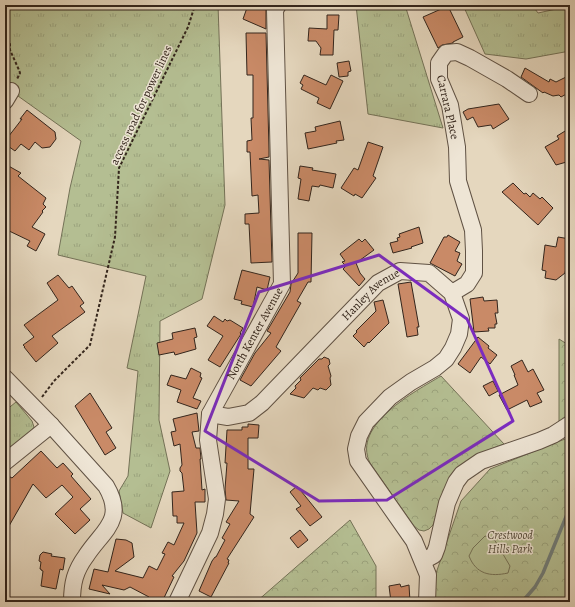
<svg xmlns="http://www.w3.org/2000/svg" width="575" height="607" viewBox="0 0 575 607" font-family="Alegreya,serif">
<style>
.grass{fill:url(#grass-tufts);stroke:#747257}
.forest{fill:url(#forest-crowns);stroke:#747257}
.pitch{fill:#b4be92;stroke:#747257}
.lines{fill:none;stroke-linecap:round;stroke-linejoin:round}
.stream{stroke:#707d7a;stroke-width:3.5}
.building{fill:#c98a67;stroke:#33251c}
.minor-casing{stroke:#605244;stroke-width:18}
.path{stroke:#33251c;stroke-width:2;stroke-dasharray:3 2;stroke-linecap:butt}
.minor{stroke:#eee5d5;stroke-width:16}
.marked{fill:none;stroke:#7b2cbf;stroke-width:3;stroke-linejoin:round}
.labels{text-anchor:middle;stroke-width:3;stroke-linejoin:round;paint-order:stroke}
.street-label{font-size:12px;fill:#33251c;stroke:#eee5d5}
.park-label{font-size:12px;font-style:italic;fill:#534b3a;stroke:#eee5d5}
</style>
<defs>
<pattern id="grass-tufts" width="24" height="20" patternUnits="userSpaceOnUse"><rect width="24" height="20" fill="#b4be92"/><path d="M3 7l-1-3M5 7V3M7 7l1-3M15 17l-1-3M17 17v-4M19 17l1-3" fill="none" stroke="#9ba37d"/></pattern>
<pattern id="forest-crowns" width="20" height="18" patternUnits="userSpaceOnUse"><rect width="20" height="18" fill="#b4be92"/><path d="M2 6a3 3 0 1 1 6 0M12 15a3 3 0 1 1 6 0" fill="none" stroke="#9ba37d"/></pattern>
</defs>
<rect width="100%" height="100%" fill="#e5d7be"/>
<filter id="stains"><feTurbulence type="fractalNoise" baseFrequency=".005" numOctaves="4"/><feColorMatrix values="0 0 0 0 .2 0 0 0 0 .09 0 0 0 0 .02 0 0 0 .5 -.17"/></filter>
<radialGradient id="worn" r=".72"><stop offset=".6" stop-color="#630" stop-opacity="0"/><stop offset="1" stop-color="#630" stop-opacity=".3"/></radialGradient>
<!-- grass -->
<g class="grass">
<path d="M5,5H218L225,205L202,299L160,321L159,420L170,471L151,528L123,513L119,491L128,476L138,371L127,368L146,276L58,255L70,188L81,141L11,91L5,89Z"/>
<path d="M356,5H405L443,128L368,114Z"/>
<path d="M463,5H532L538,13L570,6V51L526,59L485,54Z"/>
<path d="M16,402L32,421L34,427L30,433L5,453V411Z"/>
</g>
<!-- forest -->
<g class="forest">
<path d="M559,339L570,346V417L559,422Z"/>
<path d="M441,376L504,444L483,452L443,495L433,525L429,529L424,531L419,530L414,526L370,463C351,425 416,391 441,376Z"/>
<path d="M570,437V602H432L434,579L461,501L490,469Z"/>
<path d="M350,520L376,566V602H256Z"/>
</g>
<!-- pitch -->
<path class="pitch" d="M485,536L494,539L510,566L508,573C490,577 476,574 469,556L473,548Z"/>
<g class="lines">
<!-- stream -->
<path class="stream" d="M522,602L535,587L543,573L570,507"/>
</g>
<!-- building -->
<g class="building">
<path d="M248,5H267L266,10V29L243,19Z"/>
<path d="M448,6L463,37L453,42V43L442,45L438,48L423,17Z"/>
<path d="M327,15H339L338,30H334L333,55H320L321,48L316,41H308L309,28L327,29Z"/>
<path d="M246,33H266L269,150V157L259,159L269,160L272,262L251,263L249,224H245V214L259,213L258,195L252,196L250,152H247V141L252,140L251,118H253V75H247Z"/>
<path d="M349,61L351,71L348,72V76L339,77L337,63Z"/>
<path d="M525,68L549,82L550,79L556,82L570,75V92L561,97L559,95L553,96L544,92L543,93L521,77Z"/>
<path d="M304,75L326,85L331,75L343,81L330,109L317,103L319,98L301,89L303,85L300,83Z"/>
<path d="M499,104L509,119L493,129L491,125L478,127L473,117L467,120L463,112L468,109Z"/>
<path d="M27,110L55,132L56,139L50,147L42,148L35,142L29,150L21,144L15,151L5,144V141L22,119H20Z"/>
<path d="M340,121L344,140L336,141L337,143L308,149L305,133L316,131L315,127Z"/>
<path d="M570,128V161L556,165L545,147L559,139L557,136Z"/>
<path d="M368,142L383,147L373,176L376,178L362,198L355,194L354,196L341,188L354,168L358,170Z"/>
<path d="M5,164L21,173L18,176L46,198L43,204L46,207L42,211L43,212L32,227L45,234L36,251L27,246L30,241L5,229Z"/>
<path d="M300,166L313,168L312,170L336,174L333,188L320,185L319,187L312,186L309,201L298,199L301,179L298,178Z"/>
<path d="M513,183L524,194L526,193L530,197L533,193L540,199L542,197L553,208L538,225L502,192Z"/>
<path d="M419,227L423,243L411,247L412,248L393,253L390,243L398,241L397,238L400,237L399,234Z"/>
<path d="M298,233H312L311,282H308L297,301L301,303L276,347L281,351L251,386L240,380L255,353L271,333L267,331L290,292L291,284L298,273Z"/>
<path d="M448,235L460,242L455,251L460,253L457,261L462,264L455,276L430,263L444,237H447Z"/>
<path d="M558,237L570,239V248L565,273L556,280L545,278L546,271L542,270L545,245L556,247Z"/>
<path d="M359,239L362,242L365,239L374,250L356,263L360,273L365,279L359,286L343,269L346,266L342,262L345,261L340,254Z"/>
<path d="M242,270L270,277L267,290L257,287L253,307L241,304L242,301L234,299Z"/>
<path d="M58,275L69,288L72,286L84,303L80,306L85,312L52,336L58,343L36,362L24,347H25L23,345L34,337L24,325L58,300L47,283Z"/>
<path d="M411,282L419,327H417L418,335L407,337L398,284Z"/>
<path d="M483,297L484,301L497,300L498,313H495L497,324H495V328H488L489,331L474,332L470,299Z"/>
<path d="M383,300L389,323L369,343L368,342L364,347L353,336L357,332L356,331L376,311L374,302Z"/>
<path d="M214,316L223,322L225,319L227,321L230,320L243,328L240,333L241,334L220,367L208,360L223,336L207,326Z"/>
<path d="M195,328L197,337L194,338L196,349L175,355L174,352L159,355L157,343L173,339L172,333Z"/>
<path d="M478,337L489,346L488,348L497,355L490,364L481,357L470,373L458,364Z"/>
<path d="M324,357L329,359L330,364L328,366L331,376L330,378L331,385L326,390L320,388L318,390L313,388L304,398L290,394L296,388L295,386L301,380L300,378L319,359H322Z"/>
<path d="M522,360L528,372L533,369L544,390L537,393L542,402L530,407L527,400L507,410L499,395L518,385L514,375H515L511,366Z"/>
<path d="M191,368L201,373L200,377L202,378L193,398L201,401L197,409L177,402L181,390L167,385L171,375L186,379Z"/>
<path d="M493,381L498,391L489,396L483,386Z"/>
<path d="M90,393L112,428L106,432L116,448L105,455L75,406Z"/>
<path d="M197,413L199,431L192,432L196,448H200L201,459H200L202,490L205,489V502H195L197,533L184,561L172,576L174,577L162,602H147L149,597L130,587L124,590L102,585L110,594L89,589L94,569L108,572L116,539L126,540L132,543L134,557L115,571L143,578L149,566L157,570L165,554L162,553L168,542L174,545L184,523H177V516H173L172,492L184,491L182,473L180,471V468L182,465L180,444L174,446L171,432L176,431L173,419Z"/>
<path d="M248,424L259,425L258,438H248V469H254L250,514L254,517L227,559L229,560L228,563H229L211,597L199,591L212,561L215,557H216L225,540L222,538L230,524L226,522L239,501L226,500L225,489L227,463H225L227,430H242V427H248Z"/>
<path d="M41,451L57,468L63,463L73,474L71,476L91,499L80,509L90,520L75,534L55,514L73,497L62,485L46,498L33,484L5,533V474L12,478Z"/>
<path d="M297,486L322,517L310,526L296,509L301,506L290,492Z"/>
<path d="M300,530L308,540L298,548L290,538Z"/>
<path d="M43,552L52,554L51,556L65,558L63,570L60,569L56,589L41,586L43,571L41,570V569H40L41,562L39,561L40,555Z"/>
<path d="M400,584L401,587L409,585L410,602H391L389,586Z"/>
</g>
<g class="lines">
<defs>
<g id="minor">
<path d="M5,101L11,91"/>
<path d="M452,293L467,284L474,273V251L473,230L458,181L457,147L450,105L439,79V63L446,53L457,52L470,58L507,79L529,94"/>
<path d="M5,378L51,425L106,486C126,520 103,530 86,556C75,571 72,583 72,602"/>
<path id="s1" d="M210,414L228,417L249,413L262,403L378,283L400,271L429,273L452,293L461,319L459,334L453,348L446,359L435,368L411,382L390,397L366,422L359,436L356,449L358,461L414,541L428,575L427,602"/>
<path d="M5,462L51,425"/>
<path d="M423,561L434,555L437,547L447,503L456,482L462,474L481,461L539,441L553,435L570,424"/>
<path id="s2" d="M177,602L210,533L215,514L217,499L208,440L210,414L282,284L275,10L278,5"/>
</g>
</defs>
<!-- minor casing -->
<use href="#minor" class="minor-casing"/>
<!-- path -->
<g class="path">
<path d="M5,41L10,44V50L19,70L20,73L17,79"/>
<path d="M42,397L54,381L90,345L115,237L119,168L188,27L195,5"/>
</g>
<!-- minor -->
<use href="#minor" class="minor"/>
</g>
<!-- marked area -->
<path class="marked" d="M379,255L467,319L513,421L387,500L319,501L205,431L259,292Z"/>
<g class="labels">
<!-- street labels -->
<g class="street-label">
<text transform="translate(141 105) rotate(-65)" y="4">access road for power lines</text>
<text transform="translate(448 107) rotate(77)" y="4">Carrara Place</text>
<text dy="4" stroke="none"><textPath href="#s1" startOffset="210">Hanley Avenue</textPath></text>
<text dy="4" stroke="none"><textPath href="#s2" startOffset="289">North Kenter Avenue</textPath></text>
</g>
<!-- park labels -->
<g class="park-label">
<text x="510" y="539">Crestwood<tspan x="510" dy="14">Hills Park</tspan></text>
</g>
</g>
<!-- margin -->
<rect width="575" height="607" fill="none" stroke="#e5d7be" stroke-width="20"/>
<rect x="6" y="6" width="563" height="595" fill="none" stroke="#33251c" stroke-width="2"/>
<rect x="10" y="10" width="555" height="587" fill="none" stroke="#33251c"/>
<rect width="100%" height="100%" filter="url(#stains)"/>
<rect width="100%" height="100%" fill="url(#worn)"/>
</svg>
